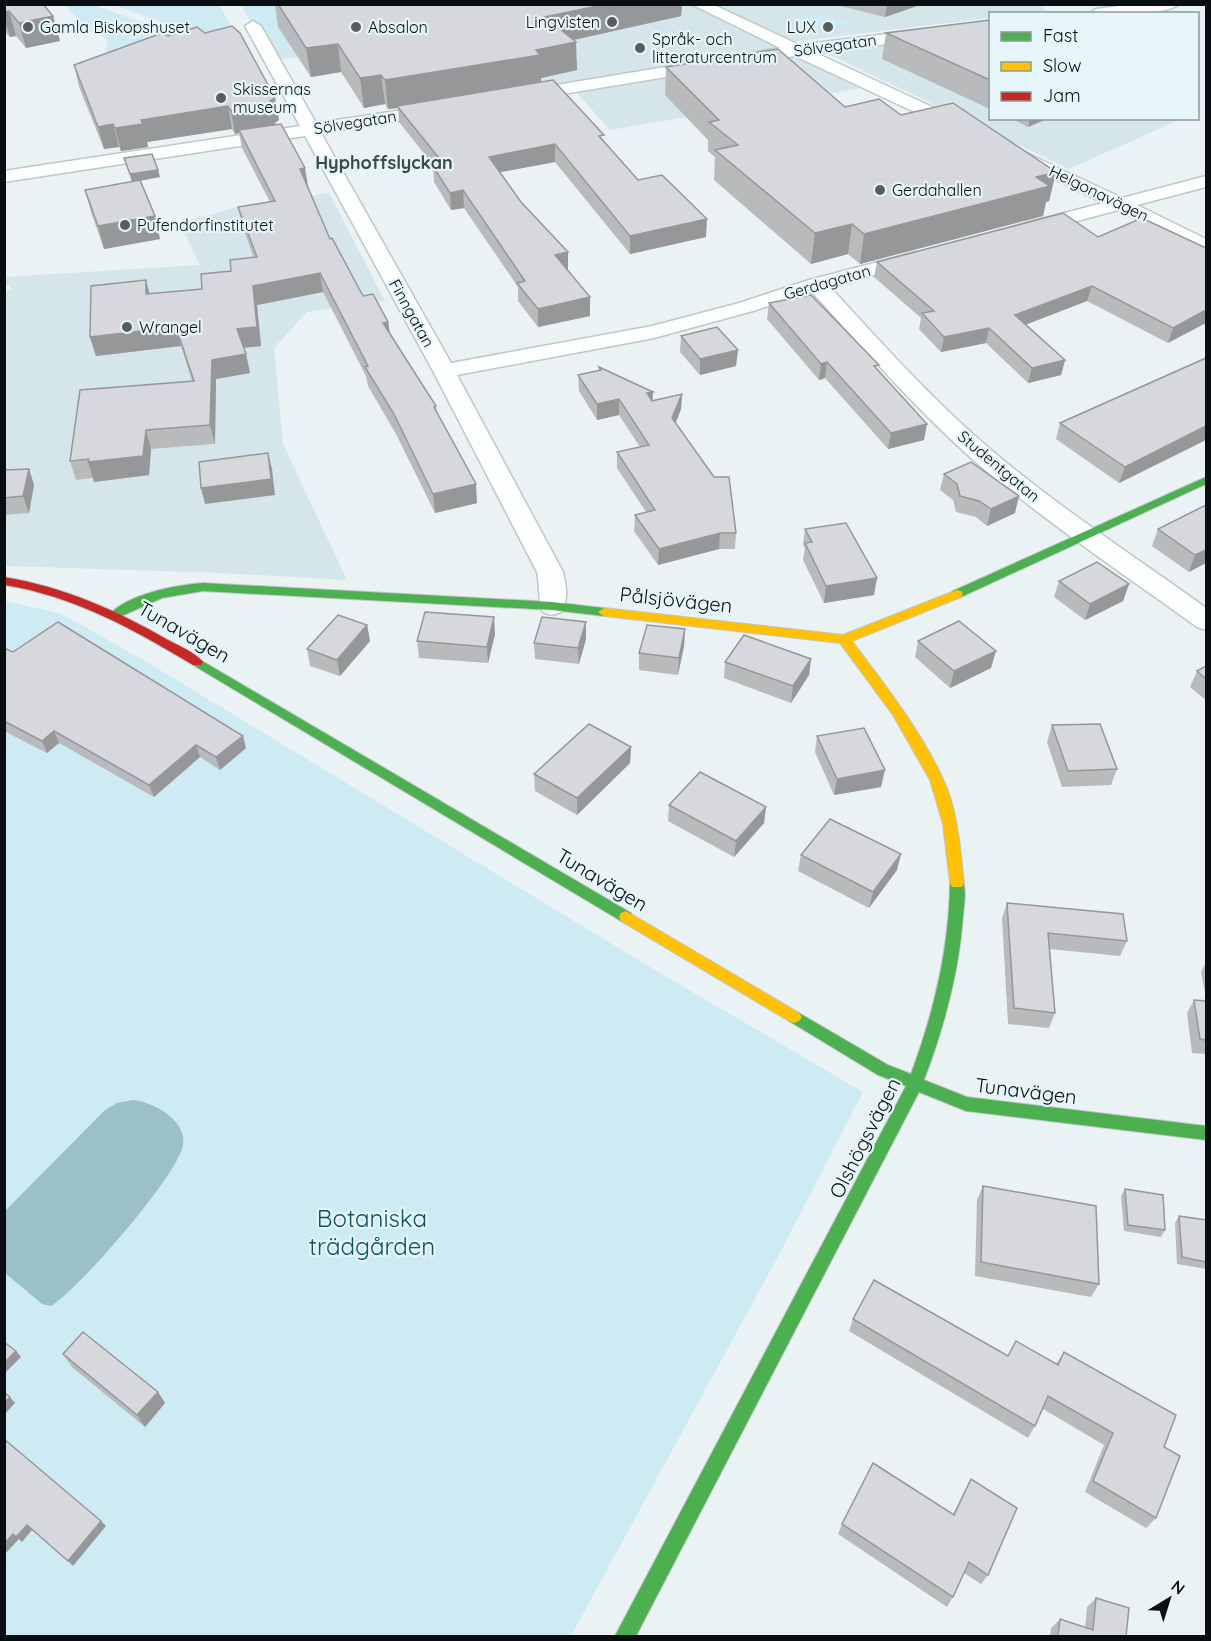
<svg xmlns="http://www.w3.org/2000/svg" width="1211" height="1641" viewBox="0 0 1211 1641" font-family="Quicksand,sans-serif">
<style>
.built{fill:#d5e6ea;fill-rule:evenodd}
.green{fill:#ceebf3}
.water{fill:#9cc0c9}
.lines{fill:none;stroke-linecap:round;stroke-linejoin:round}
.street-casing{stroke:#c0c7c8;stroke-width:3}
.fast-casing{stroke:#c0c7c8;stroke-width:2}
.slow-casing{stroke:#c0c7c8;stroke-width:2}
.jam-casing{stroke:#c0c7c8;stroke-width:2}
.street{fill:#fcfdfd;fill-rule:evenodd}
.fast{fill:#4caf50;fill-rule:evenodd}
.slow{fill:#ffc107;fill-rule:evenodd}
.jam{fill:#c62828;fill-rule:evenodd}
.wall{fill:#b9babc}
.shaded-wall{fill:#969799}
.building{fill:#d7d8db;stroke:#969799;stroke-width:1.5}
.poi-dot{fill:#585e60;stroke:#e5f5f9;stroke-width:2}
.labels{text-anchor:middle;stroke-width:4.5;stroke-linejoin:round;paint-order:stroke}
.far-poi-label{font-size:16px;fill:#090f10;stroke:#e5f5f9;text-anchor:start}
.far-street-label{font-size:16px;fill:#090f10;stroke:#e5f5f9}
.far-neighbourhood-label{font-size:18px;font-weight:bold;fill:#3b484c;stroke:#e5f5f9}
.street-label{font-size:20px;fill:#090f10;stroke:#e5f5f9}
.near-park-label{font-size:24px;fill:#0c5260;stroke:#e5f5f9}
</style>
<rect width="100%" height="100%" fill="#eaf2f4"/>
<!-- built -->
<g class="built">
<path d="M418,4H1038L1046,11L990,14V18L782,43L799,50L541,93L393,44L271,61L253,26Z"/>
<path d="M990,34V118L1181,119L1069,169L826,53Z"/>
<path d="M801,56L862,88L610,130L577,93Z"/>
<path d="M329,193L385,301L307,312L274,348L283,444L347,580L222,573L5,566L4,292L12,290L10,285L5,286V277L200,265L180,223L241,206ZM215,422L214,444L151,449L149,475L95,482V478L76,480Z"/>
</g>
<!-- green -->
<g class="green">
<path d="M64,5H93L190,39L101,66L107,51L105,50L108,44L106,38L92,32Z"/>
<path d="M114,5H220L236,37L193,36L170,28L173,26Z"/>
<path d="M241,5H423L279,27L293,49L280,51L261,25L253,26Z"/>
<path d="M810,15L837,18L857,24L799,31L792,24L794,18Z"/>
<path d="M5,601L62,614L145,661L660,973L863,1092L781,1251L571,1636H5Z"/>
</g>
<!-- water -->
<path class="water" d="M133,1100C153,1102 187,1120 183,1145C178,1175 78,1290 51,1306L42,1304L5,1273V1211L105,1110L117,1103Z"/>
<g class="lines">
<defs>
<g id="street">
<path d="M691,4H712L799,45L990,21V31L816,53L967,123L970,127L967,131H955L795,56L520,101L514,100L511,96L514,92L520,91L780,48Z"/>
<path d="M1133,4H1179C1167,16 1107,14 1089,14L1096,9Z"/>
<path d="M253,21L261,26L316,123L437,105L443,106L446,110L443,114L437,115L321,133L451,363L652,326L739,303L809,280L916,252L923,254L926,258L923,262L830,287C881,342 932,400 990,449C1058,507 1134,556 1206,608V630L1197,627C1121,572 1041,519 970,457C913,406 863,348 812,292L753,311L654,338L457,375L563,572C566,586 569,599 561,612L552,615L543,612C538,605 540,584 537,572L433,371L305,136L4,182V171L300,126L245,26Z"/>
<path d="M1020,150L1122,198L1206,176V187L1137,205L1206,239V252L1118,210L1033,233L1026,231L1023,227L1026,223L1103,203L1014,159L1011,155L1014,151Z"/>
</g>
<g id="fast">
<path d="M1206,477V484L961,597L957,598L951,594L953,591Z"/>
<path d="M203,583L552,602L604,608L610,612L604,616L552,610L203,591L162,598L115,619L109,615C127,594 176,585 203,583Z"/>
<path d="M197,658L631,913L633,917L631,921H621L193,665L191,662L193,659Z"/>
<path d="M957,878L962,879C967,889 964,905 963,916C959,973 944,1027 924,1080L967,1097L1206,1126V1140L966,1111L919,1092L636,1636H615L906,1086L878,1075L789,1021L786,1017L789,1013L794,1011L799,1013L888,1065L911,1074C934,1012 949,950 950,883L952,879Z"/>
</g>
<g id="slow">
<path d="M957,590L961,591L963,594L961,597L852,641C884,684 920,729 943,779C958,811 960,848 964,883L962,887H952L950,883L943,824L930,780L893,715L840,643L604,616L598,612L604,608L843,635Z"/>
<path d="M626,911L799,1013L802,1017L799,1021L794,1023L789,1021L621,921L619,917L621,913Z"/>
</g>
<path id="jam" d="M4,577C64,587 116,610 168,640C179,646 195,652 203,662L201,665H193C133,629 74,596 4,585Z"/>
</defs>
<!-- street casing -->
<use href="#street" class="street-casing"/>
<!-- fast casing -->
<use href="#fast" class="fast-casing"/>
<!-- slow casing -->
<use href="#slow" class="slow-casing"/>
<!-- jam casing -->
<use href="#jam" class="jam-casing"/>
<!-- street -->
<use href="#street" class="street"/>
<!-- fast -->
<use href="#fast" class="fast"/>
<!-- slow -->
<use href="#slow" class="slow"/>
<!-- jam -->
<use href="#jam" class="jam"/>
</g>
<!-- wall -->
<g class="wall">
<path d="M4,4L53,16L60,41L26,48L16,36L10,37L4,31Z"/>
<path d="M275,4H682L681,16L574,40L577,70L541,78V82L604,141L638,180L706,237L630,254L555,162L500,172L521,202L568,252L567,270L590,316L538,327L518,301V287L464,208L451,210L434,182L433,165L399,122L398,108L388,109L385,104L364,108L341,72L311,77L278,27Z"/>
<path d="M832,4H923L885,17Z"/>
<path d="M990,20V109L882,59L886,33Z"/>
<path d="M74,65L275,98L279,120L275,123V125L308,186L330,239L363,296L388,322L390,333L436,406L437,412L477,503L435,513L396,434L368,386L366,376L323,292L257,305L261,346L244,348L246,354L250,373L216,379L215,444L151,449L149,475L94,482L93,478L76,480L70,461L192,381L181,346L96,356L90,337L146,280L149,294L202,289L254,258L242,225L238,207L270,202L242,148L239,133L235,134L232,129L147,142L148,147L121,151L119,147L104,149L79,87Z"/>
<path d="M666,67L845,107L901,115L1056,172L1049,201L1046,202L1043,216L860,264L848,254L811,264L714,180L715,157L708,151V140L665,95Z"/>
<path d="M1010,118H1049L1028,127Z"/>
<path d="M124,158L158,170L160,177L140,181L160,239L104,249L91,212L85,190L132,182Z"/>
<path d="M1098,237L1206,248L1168,343L1087,301L1026,324L1065,360L1061,375L1028,383L986,343L941,352L919,329L921,318L874,277L877,262Z"/>
<path d="M769,303L878,370L924,440L888,449L825,378L819,380L767,319Z"/>
<path d="M681,336L736,366L700,375L680,352Z"/>
<path d="M599,367L653,400L682,394L681,409L676,423L736,533L735,549H719L658,565L634,531L635,515L646,512L617,468V452L640,447L619,415L597,420L579,391L578,375L599,371Z"/>
<path d="M1060,423L1196,445L1119,483L1056,439Z"/>
<path d="M29,469L34,485L29,513L4,515V470Z"/>
<path d="M944,474L1015,513L987,526L976,517L956,512L953,500L940,490Z"/>
<path d="M805,529L874,595L824,603L803,560L805,548L803,545Z"/>
<path d="M1158,529L1206,563L1189,572L1152,546Z"/>
<path d="M1059,581L1129,584L1123,601L1085,620L1054,597Z"/>
<path d="M586,622V639L579,664L535,659L534,643Z"/>
<path d="M367,625L370,641L340,676L310,666L307,649Z"/>
<path d="M685,629L684,646L678,675L639,670V653Z"/>
<path d="M495,634L488,663L419,658L417,641Z"/>
<path d="M918,641L991,668L950,688L915,657Z"/>
<path d="M4,648L13,652L246,748L220,770L200,757L154,797L59,743L47,753L4,731Z"/>
<path d="M811,659L809,675L791,703L724,678L725,662Z"/>
<path d="M1206,666V700L1190,687L1197,671Z"/>
<path d="M1052,725L1117,769L1111,785L1062,787L1047,742Z"/>
<path d="M817,736L881,787L834,795L815,752Z"/>
<path d="M631,747L630,763L577,815L535,791L534,774Z"/>
<path d="M669,805L766,807L764,823L734,857L668,821Z"/>
<path d="M801,855L897,870L869,908L798,871Z"/>
<path d="M1007,903L1127,941L1120,956L1050,949L1055,1013L1049,1028L1008,1024L1002,918Z"/>
<path d="M1206,962V997L1201,972Z"/>
<path d="M1194,1000L1206,1001V1054L1192,1053L1187,1013Z"/>
<path d="M983,1186L1099,1284L1091,1297L975,1276L977,1200Z"/>
<path d="M1125,1189L1165,1230L1161,1237L1124,1231L1121,1196Z"/>
<path d="M1179,1216L1206,1220V1269L1177,1264L1175,1223Z"/>
<path d="M853,1319L1008,1356L1016,1341L1056,1364L1064,1352L1164,1447L1156,1518L1146,1528L1085,1492L1104,1445L1043,1409L1035,1426L1028,1438L849,1331Z"/>
<path d="M63,1354L158,1392L165,1403L145,1427L72,1367Z"/>
<path d="M971,1479L988,1575L981,1584L964,1573L953,1597L947,1607L838,1534L842,1524L953,1514L965,1490Z"/>
<path d="M1096,1598L1126,1636H1050L1051,1628L1060,1619L1085,1628L1087,1607Z"/>
</g>
<!-- shaded-wall -->
<g class="shaded-wall">
<path d="M607,4H682L681,16L546,46L545,17Z"/>
<path d="M887,4H923L885,17Z"/>
<path d="M9,11L16,36L10,37L4,17V12Z"/>
<path d="M53,16L60,41L26,48L19,23Z"/>
<path d="M576,42L577,70L541,78V84L397,106L398,108L388,109L385,80Z"/>
<path d="M338,44L341,72L311,77L306,48Z"/>
<path d="M381,75L385,104L364,108L360,78Z"/>
<path d="M275,98L279,120L275,123L276,127L239,130V133L235,134L231,111L270,101Z"/>
<path d="M228,106L232,129L147,142L148,147L121,151L115,128L141,120Z"/>
<path d="M1030,118H1049L1028,127Z"/>
<path d="M113,124L119,147L104,149L98,127Z"/>
<path d="M555,144V162L490,174L489,157Z"/>
<path d="M305,168L308,186H302L300,169Z"/>
<path d="M158,170L160,177L132,182L130,174Z"/>
<path d="M1056,172L1049,201L1046,202L1043,216L860,264L864,234L1036,177Z"/>
<path d="M463,190L464,208L451,210L450,193Z"/>
<path d="M155,216L160,239L104,249L98,226Z"/>
<path d="M707,219L706,237L630,254V236Z"/>
<path d="M852,224L848,254L811,264L815,233Z"/>
<path d="M568,252V270L555,273V255Z"/>
<path d="M320,273L323,292L257,305L261,346L241,348L237,329L253,286Z"/>
<path d="M146,280L151,299L146,294Z"/>
<path d="M1092,286L1087,301L1012,330L1015,315Z"/>
<path d="M590,297V316L538,327V309Z"/>
<path d="M1206,310V323L1168,343L1173,328Z"/>
<path d="M388,322L391,341L383,323Z"/>
<path d="M176,327L181,346L96,356L90,337Z"/>
<path d="M989,328L986,343L941,352L944,337Z"/>
<path d="M738,350L736,366L700,375V359Z"/>
<path d="M246,354L250,373L216,379L215,444L210,425L212,360Z"/>
<path d="M1065,360L1061,375L1028,383L1032,368Z"/>
<path d="M827,362L825,378L819,380L821,364Z"/>
<path d="M653,392L652,408L647,393Z"/>
<path d="M682,394L681,409L671,433L672,418Z"/>
<path d="M619,399V415L597,420V404Z"/>
<path d="M927,424L924,440L888,449L891,433Z"/>
<path d="M1206,426V440L1119,483L1125,467Z"/>
<path d="M146,430L151,449L149,475L94,482L88,462Z"/>
<path d="M268,453L272,469L275,495L205,504L201,488Z"/>
<path d="M29,469L34,485L29,513L23,496Z"/>
<path d="M476,484L477,503L435,513L433,494Z"/>
<path d="M1019,496L1015,513L987,526L991,509Z"/>
<path d="M720,533L719,549L658,565L659,549Z"/>
<path d="M1206,550V563L1189,572L1195,555Z"/>
<path d="M877,578L874,595L824,603L826,586Z"/>
<path d="M1129,584L1123,601L1085,620L1090,604Z"/>
<path d="M494,617L495,634L488,663L487,647Z"/>
<path d="M586,622V639L579,664L578,648Z"/>
<path d="M367,625L370,641L340,676L337,660Z"/>
<path d="M685,629L684,646L678,675L679,658Z"/>
<path d="M996,651L991,668L950,688L954,671Z"/>
<path d="M811,659L809,675L791,703L793,686Z"/>
<path d="M54,731L59,743L47,753L42,741Z"/>
<path d="M243,736L246,748L220,770L216,757Z"/>
<path d="M196,745L200,757L154,797L149,785Z"/>
<path d="M631,747L630,763L577,815V798Z"/>
<path d="M885,770L881,787L834,795L837,779Z"/>
<path d="M766,807L764,823L734,857L736,841Z"/>
<path d="M901,854L897,870L869,908L873,892Z"/>
<path d="M16,1351L21,1357L4,1374V1363Z"/>
<path d="M158,1392L165,1403L145,1427L137,1415Z"/>
<path d="M10,1397L15,1403L4,1415V1403Z"/>
<path d="M101,1521L106,1526L73,1566L68,1561Z"/>
<path d="M27,1525L32,1530L22,1542L19,1539L4,1555V1544L13,1534Z"/>
</g>
<!-- building -->
<g class="building">
<path d="M4,4H43L53,16L19,23L9,11L4,12Z"/>
<path d="M278,4H607L545,17L576,42L536,50L540,55L385,80L381,75L360,78L338,44L306,48Z"/>
<path d="M990,20V80L886,33Z"/>
<path d="M232,26L240,33L275,98L270,101L272,105L231,111L228,106L141,120L143,124L115,128L113,124L98,127L74,65L162,33L168,36L197,27L205,33Z"/>
<path d="M778,49L845,107L879,99L901,115L953,103L1056,172L1036,177L1050,186L864,234L852,224L815,233L715,150L738,145L709,122L719,120L666,67Z"/>
<path d="M553,80L604,135L599,136L638,180L662,175L707,219L630,236L555,144L489,157L521,202L568,252L555,255L590,297L538,309L517,283L525,281L463,190L450,193L432,165L443,163L397,106Z"/>
<path d="M281,124L305,168L300,169L330,239L332,238L363,296L373,294L388,322L383,323L436,406L434,407L476,484L433,494L394,414L365,367L368,366L320,273L253,286L257,327L237,329L246,354L212,360L210,425L146,430L143,456L88,462L89,459L70,461L80,390L194,381L176,327L90,337L91,286L146,280V294L202,289L201,274L231,271L230,260L257,257L238,207L275,201L239,130Z"/>
<path d="M152,154L158,170L130,174L124,158Z"/>
<path d="M140,180L155,216L98,226L85,190Z"/>
<path d="M1063,213L1098,237L1142,218L1206,248V310L1173,328L1092,286L1015,315L1065,360L1032,368L989,328L944,337L922,313L934,311L877,262Z"/>
<path d="M811,295L879,365L874,366L927,424L891,433L827,362L821,364L769,303Z"/>
<path d="M717,327L738,350L700,359L681,336Z"/>
<path d="M1206,358V426L1125,467L1060,423Z"/>
<path d="M599,367L653,392L647,393L652,401L682,394L672,418L714,477H729L736,533H720L659,549L635,515L655,510L617,452L649,445L619,399L597,404L578,375L601,370Z"/>
<path d="M268,453L271,479L201,488L199,462Z"/>
<path d="M971,462L1019,496L991,509L979,501L960,496L957,484L944,474Z"/>
<path d="M29,469L23,496L4,498V470Z"/>
<path d="M1206,505V550L1195,555L1158,529Z"/>
<path d="M846,523L877,578L826,586L805,543L812,542L805,529Z"/>
<path d="M1097,562L1129,584L1090,604L1059,581Z"/>
<path d="M425,612L494,617L487,647L417,641Z"/>
<path d="M338,615L367,625L337,660L307,649Z"/>
<path d="M542,617L586,622L578,648L534,643Z"/>
<path d="M959,621L996,651L954,671L918,641Z"/>
<path d="M58,622L243,736L216,757L196,745L149,785L54,731L42,741L4,721V648L13,652Z"/>
<path d="M647,625L685,629L679,658L639,653Z"/>
<path d="M744,635L811,659L793,686L725,662Z"/>
<path d="M1206,666V679L1197,671Z"/>
<path d="M589,724L631,747L577,798L534,774Z"/>
<path d="M1100,724L1117,769L1068,771L1052,725Z"/>
<path d="M864,728L885,770L837,779L817,736Z"/>
<path d="M700,772L766,807L736,841L669,805Z"/>
<path d="M830,819L901,854L873,892L801,855Z"/>
<path d="M1007,903L1123,914L1127,941L1048,933L1055,1013L1014,1008Z"/>
<path d="M1194,1000L1206,1001V1040L1200,1039Z"/>
<path d="M983,1186L1096,1206L1099,1284L981,1262Z"/>
<path d="M1125,1189L1163,1195L1165,1230L1128,1225Z"/>
<path d="M1179,1216L1206,1220V1262L1182,1257Z"/>
<path d="M874,1280L1008,1356L1016,1341L1058,1365L1064,1352L1176,1415L1164,1447L1180,1456L1156,1518L1093,1481L1113,1433L1048,1396L1035,1426L853,1319Z"/>
<path d="M83,1332L158,1392L137,1415L63,1354Z"/>
<path d="M4,1342L16,1351L4,1363Z"/>
<path d="M4,1392L10,1397L4,1403Z"/>
<path d="M4,1439L101,1521L68,1561L27,1525L16,1537L13,1534L4,1544Z"/>
<path d="M873,1463L954,1515L971,1479L1017,1508L988,1575L969,1562L953,1597L842,1524Z"/>
<path d="M1096,1598L1129,1608L1126,1636H1058L1060,1619L1093,1630Z"/>
</g>
<!-- markers -->
<g class="poi-dot">
<circle cx="612" cy="22" r="6"/>
<circle cx="28" cy="27" r="6"/>
<circle cx="356" cy="27" r="6"/>
<circle cx="828" cy="27" r="6"/>
<circle cx="640" cy="48" r="6"/>
<circle cx="221" cy="98" r="6"/>
<circle cx="880" cy="190" r="6"/>
<circle cx="125" cy="225" r="6"/>
<circle cx="127" cy="327" r="6"/>
</g>
<g class="labels">
<!-- far-poi labels -->
<g class="far-poi-label">
<text x="600" y="28" text-anchor="end">Lingvisten</text>
<text x="40" y="33">Gamla Biskopshuset</text>
<text x="368" y="33">Absalon</text>
<text x="816" y="33" text-anchor="end">LUX</text>
<text x="652" y="45">Språk- och<tspan x="652" dy="18">litteraturcentrum</tspan></text>
<text x="233" y="95">Skissernas<tspan x="233" dy="18">museum</tspan></text>
<text x="892" y="196">Gerdahallen</text>
<text x="137" y="231">Pufendorfinstitutet</text>
<text x="139" y="333">Wrangel</text>
</g>
<!-- far-street labels -->
<g class="far-street-label">
<text transform="translate(835 45) rotate(-8)" y="6">Sölvegatan</text>
<text transform="translate(355 122) rotate(-9)" y="6">Sölvegatan</text>
<text transform="translate(1099 193) rotate(26)" y="6">Helgonavägen</text>
<text transform="translate(827 282) rotate(-16)" y="6">Gerdagatan</text>
<text transform="translate(412 313) rotate(61)" y="6">Finngatan</text>
<text transform="translate(999 466) rotate(40)" y="6">Studentgatan</text>
</g>
<!-- far-neighbourhood labels -->
<g class="far-neighbourhood-label">
<text x="384" y="169">Hyphoffslyckan</text>
</g>
<!-- street labels -->
<g class="street-label">
<text transform="translate(676 600) rotate(6)" y="7">Pålsjövägen</text>
<text transform="translate(184 632) rotate(30)" y="7">Tunavägen</text>
<text transform="translate(602 880) rotate(31)" y="7">Tunavägen</text>
<text transform="translate(1026 1091) rotate(7)" y="7">Tunavägen</text>
<text transform="translate(865 1138) rotate(-63)" y="7">Olshögsvägen</text>
</g>
<!-- near-park labels -->
<g class="near-park-label">
<text x="372" y="1227">Botaniska<tspan x="372" dy="28">trädgården</tspan></text>
</g>
</g>
<!-- border -->
<rect width="1211" height="1641" fill="none" stroke="#090f10" stroke-width="12"/>
<!-- legend -->
<rect x="989" y="12" width="210" height="108" fill="#e5f5f9" stroke="#8d999c" stroke-width="1.5"/>
<rect x="1001" y="32" width="30" height="9" fill="#4caf50" stroke="#8d999c" stroke-width="1.5"/>
<text x="1043" y="42" font-size="18" fill="#090f10">Fast</text>
<rect x="1001" y="62" width="30" height="9" fill="#ffc107" stroke="#8d999c" stroke-width="1.5"/>
<text x="1043" y="72" font-size="18" fill="#090f10">Slow</text>
<rect x="1001" y="92" width="30" height="9" fill="#c62828" stroke="#8d999c" stroke-width="1.5"/>
<text x="1043" y="102" font-size="18" fill="#090f10">Jam</text>
<!-- north arrow -->
<g transform="translate(1169 1599) rotate(38)" stroke="#e5f5f9" stroke-width="4.5" paint-order="stroke">
<path d="M0-4.5L10 22L0 15L-10 22Z" fill="#090f10"/>
<text y="-9" font-size="16" font-weight="bold" text-anchor="middle" fill="#090f10">N</text>
</g>
</svg>
